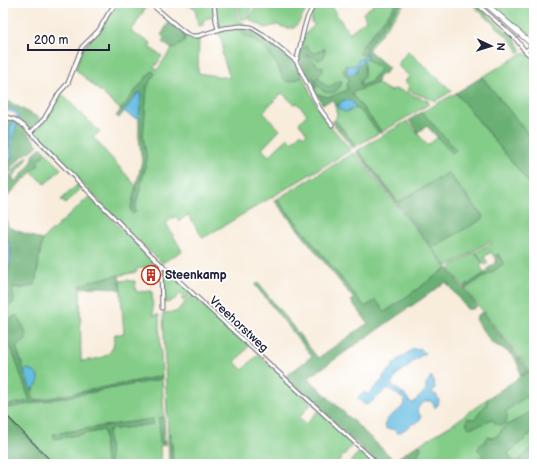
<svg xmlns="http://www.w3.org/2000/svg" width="537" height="467" viewBox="0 0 537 467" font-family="'Balsamiq Sans',sans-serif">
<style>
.green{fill:#84cd89;stroke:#537862;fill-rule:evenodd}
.forest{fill:#6bb075;stroke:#466958}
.water{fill:#66bde3;stroke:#44708f}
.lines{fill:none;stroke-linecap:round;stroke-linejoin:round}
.street-casing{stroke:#6d6973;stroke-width:5}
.primary-casing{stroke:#6d6973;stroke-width:6}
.street{stroke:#fff;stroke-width:3}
.primary{stroke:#fff;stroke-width:4.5}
.rail{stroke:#22223b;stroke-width:1}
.labels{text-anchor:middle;stroke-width:3.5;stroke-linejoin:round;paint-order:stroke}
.poi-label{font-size:12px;font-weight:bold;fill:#22223b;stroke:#fff;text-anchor:start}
.street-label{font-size:12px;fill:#22223b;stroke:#fff}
</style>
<rect width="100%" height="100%" fill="#fff"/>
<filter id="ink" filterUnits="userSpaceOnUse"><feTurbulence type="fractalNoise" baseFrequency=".025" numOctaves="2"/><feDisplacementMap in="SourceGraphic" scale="8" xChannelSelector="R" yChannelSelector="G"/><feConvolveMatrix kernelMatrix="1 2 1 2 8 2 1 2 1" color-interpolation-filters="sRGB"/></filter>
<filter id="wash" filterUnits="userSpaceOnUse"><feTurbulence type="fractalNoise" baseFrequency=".012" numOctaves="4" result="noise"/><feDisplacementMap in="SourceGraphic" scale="16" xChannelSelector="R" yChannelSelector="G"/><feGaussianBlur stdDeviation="0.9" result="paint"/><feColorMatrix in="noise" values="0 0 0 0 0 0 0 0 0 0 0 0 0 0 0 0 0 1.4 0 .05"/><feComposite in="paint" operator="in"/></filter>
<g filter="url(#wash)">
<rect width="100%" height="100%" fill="#f8ecdb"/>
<!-- green -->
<g class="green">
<path d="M120,3H146L148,4L131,32L151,43L149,47L162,56L154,68L157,70L171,50L183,43L185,37L183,33L192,37H199L198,73L230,78L222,54L223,46L219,32L237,29L245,36L253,39L266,50L276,63L283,78L292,81L303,77L316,104L322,116L351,150L203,238L188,215L179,221L176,216L166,223L182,251L162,263L129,232L33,132C45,121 51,106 62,94L100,132L93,137L136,186L131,208L135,212V208L146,164L143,136L147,87L152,71L143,81L121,110L75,69L83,49L91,40L100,31L112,12ZM282,93L294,104L297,103L307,114L299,123L307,133L304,136L301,133L292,142L288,138L269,156L262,149L280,130L263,112Z"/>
<path d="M182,3H212L214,17L204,19L203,25L198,26L195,8Z"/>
<path d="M215,3H239C235,14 235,19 246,24L218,27Z"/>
<path d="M241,3H308L307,8L299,22L294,28H287L277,25L265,28L256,23L251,21C249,16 253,11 255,7L253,6L251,7L248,19H241C237,14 239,9 241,3Z"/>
<path d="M318,3H329L349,33L366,20L363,13L376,3H396L395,6L360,48L365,53H367L364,56V58L358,60L355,66L352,65L348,66L346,65V77L349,78V80L347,82V90L330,97H327L317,94L314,89L316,88C316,84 313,81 313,77L317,73L321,74L323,71L318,67L306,55L324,57L325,49H323L315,54L313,53L306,47L300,50L305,33H306L315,25L311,22L312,18L311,16ZM319,77C326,91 330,87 341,81L342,83L324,92C320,87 316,84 315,78Z"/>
<path d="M401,3H405L368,50L366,48Z"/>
<path d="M471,3H475L515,39L521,49V51L519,53L513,42Z"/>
<path d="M500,3H534V31L527,38L495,9Z"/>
<path d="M408,51L452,91L435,101L407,90L409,85L405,82L409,76L397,65Z"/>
<path d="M523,53H525L534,58V141L482,77Z"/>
<path d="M367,58L370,62L380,68V70L376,74L371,82L361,86L360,85C361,77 366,69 363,61Z"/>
<path d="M377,83L388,90L391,91L394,89L403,91L428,101L429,104L382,132L351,93Z"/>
<path d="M456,93L534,189V375L465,289L504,264L498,254L494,257L491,252L484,257L488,263L485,265L476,252L492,243L491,241L448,266H447L432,248L484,217L448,173L398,202L358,150L407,121L428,146V145L438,137L455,150L422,112Z"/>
<path d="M338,105L339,107L349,111L355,108L362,112L379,133L356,146L335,120L337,114L335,106Z"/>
<path d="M46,152L61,169L45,184L32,172L39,165L37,162Z"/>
<path d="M352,154H355L447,268L385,312L365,307L277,199Z"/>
<path d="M78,184L82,188L65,204L61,200Z"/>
<path d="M90,196L119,227L158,264V265L136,269L137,272L91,281L79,286L80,288L81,361C91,360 109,359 113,347C114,343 114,339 115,334H124L120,281L129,280V281H135L136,292L152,291L153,315H159L162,376L34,401L32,394V389H34L26,370H25L23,369L16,346L19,345L26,334L17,315L3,323V312C5,311 7,309 8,308C17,300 11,297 13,287L23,288L35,285L42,240Z"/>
<path d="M475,252L476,253L483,264L480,266L485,273L464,287L449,269L453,265Z"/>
<path d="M162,268H163L191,293L184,301L181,299L183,297L180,294L174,300H171L170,302L163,303Z"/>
<path d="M192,295L249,346L235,362L243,370L257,355H258L311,404L299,418L306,424L318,411L354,443L336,464H173L171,433L168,436L163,313L176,312Z"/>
<path d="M7,340L10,342V346L13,352L30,401L7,405L8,408L162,379L164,417L159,418L161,443H165V445L160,446L161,462L166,463V464H110L108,430L153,424V419L105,426L54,434L55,439L104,430L106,464H54L3,412V407L6,409L3,394V344Z"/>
<path d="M526,396L534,408V410L517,420L505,426L498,435L485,443L478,450L483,455L482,457L469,462H463L461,464H418L419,458L417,452L420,451L421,447L418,445L453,424L487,399C487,400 488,401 487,402C487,404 478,416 477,417C474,419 470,420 467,421H488L491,419L497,424L505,411Z"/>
<path d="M534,431V447L517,462L511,459L508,453Z"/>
<path d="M361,450L376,463L375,464H349L350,462Z"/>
</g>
<!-- forest -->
<g class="forest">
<path d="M396,3H401L366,48L389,68L385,73L378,77L377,83L351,93L382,132L379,133L362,112L355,108C353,99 343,97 338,105L335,106L333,100L322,104L317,94L327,97H330L347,90V82L349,80V78L345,76C344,72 342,68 346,65L348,66L346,69L348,75L356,72L358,66L363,61C364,63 365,75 364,77C363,79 361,80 360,82V86H361L372,81L375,75L379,71L380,69L368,60L366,53H365L362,55L360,54V50L395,6Z"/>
<path d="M169,22L183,33L185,39L183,43L172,49L162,42L164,38L161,35Z"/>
<path d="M240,28H249L254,29L294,62L297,66L303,77L289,82L286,81L283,78L276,63L266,50L253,39L245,36L237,29Z"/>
<path d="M306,46L314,54L323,49H325L324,57L319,60C314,59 311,55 306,55L316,63L318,67H319L322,66L323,67V72L321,74H317L313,77C313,81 316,84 316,88L314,89L300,61L299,58L300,50Z"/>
<path d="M152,71L155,73L147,87L143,136L147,160L135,208L136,212L133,214L131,211V208L142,161L139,137V118L141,93H138L119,118L116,116L143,81Z"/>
<path d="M316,77H319C325,88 329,89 338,81H342V83C335,99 320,94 315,79Z"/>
<path d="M482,77L534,141V189L456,93Z"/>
<path d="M3,98L24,110L41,119L31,130L18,119L19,116L11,108H3Z"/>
<path d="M422,112L456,150L452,153L427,126L418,132L409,120Z"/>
<path d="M3,116L16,121L11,124L10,127L8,156L3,155Z"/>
<path d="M335,120L356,146L353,148L332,122Z"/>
<path d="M17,123L23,127L38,145C34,150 28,152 23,156C16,161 13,167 9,175L11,176L18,164L28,156C25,166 16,171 12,179L16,181L28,167L32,161L34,153L41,147L46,152L37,162L39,164L26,179L25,178L4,200L8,227L42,240V242L35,285L23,288L13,287C11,298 19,299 8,308C7,309 5,311 3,312L5,306L6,299L3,282L7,274L11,255V249L3,229V172L8,165L12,157L11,146Z"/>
<path d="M358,150L398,202L448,173L484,218L432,248L356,152Z"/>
<path d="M277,199L365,307L376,300L385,312L447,268L477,306L473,309H467L446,282L308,378L394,460L418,445L421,447L420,451L418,452V464H379L285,377L312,356L255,285L258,283L318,358L368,323L351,301L354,299L274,200Z"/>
<path d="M498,254L504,264L465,289L464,287L488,271V268C494,264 497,263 496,255Z"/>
<path d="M119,275L121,290C107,286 94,287 80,288L79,286L91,281Z"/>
<path d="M482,312L529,371L520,376L519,367L515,358L504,349L492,343L476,321L477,316Z"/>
<path d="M17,315C21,323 27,331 26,340L16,347L30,387L32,389V395L34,401L162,376V379L8,408L7,405L30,401L13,352L10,346V342L7,340L3,344V323Z"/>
<path d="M529,371L534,377V408L526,396L506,411C508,416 508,427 499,425C496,424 493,421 491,419L483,424L469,428C466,424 466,422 468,418C477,421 477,415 481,410C485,406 488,405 487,399Z"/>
<path d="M534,410V431L508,453L511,459L517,462L534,447V462L531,464H492L489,461L486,464H461L462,462L466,461L469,462L482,457L483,455L478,450C479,446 481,443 485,443V440L487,437L493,438L498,435L505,426L517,420Z"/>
<path d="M3,412L54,464H3Z"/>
<path d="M164,417L165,443H160L159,418Z"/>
<path d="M153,419V424L108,430L110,464H106L104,430L54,439L53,434L105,426Z"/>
<path d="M171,433L173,464H169L168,436Z"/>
</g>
<!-- water -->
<g class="water">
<path d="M367,54V58L358,65L356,72L350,75H348L347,71V67L351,65L355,66L358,60L363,59L364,56Z"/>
<path d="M138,93H140L141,94L139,118C133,118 128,115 124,111Z"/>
<path d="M345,100C350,100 355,102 355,108L347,112C338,112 335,103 345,100Z"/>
<path d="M3,108C10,108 16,108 19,116L12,143V157L8,165L3,172V165C11,157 9,139 10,127C12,121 21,120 14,112L3,111Z"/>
<path d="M3,229C5,235 9,241 10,247C13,259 8,272 3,282V272L7,253L6,248L3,241Z"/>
<path d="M414,348L416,350L420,348L425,353L413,361L407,368L404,369L395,376L396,377L392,382V385L406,396L410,402L413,403L426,390V384L429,380L431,376L434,381L435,388L432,393V394H436L439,401L438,405L435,408C435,406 433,403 432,402C426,398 419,406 417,410L421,417C419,422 417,423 412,424L410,426L399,433L396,432L393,429H386L385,424C388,413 402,413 405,401L402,398L388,388C382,394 375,398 369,404H367L365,405L357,398L365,392L368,395C373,389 377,384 383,380V376L393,367V364Z"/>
<path d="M28,369C40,373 43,382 32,389L30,387L24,372L25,370Z"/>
</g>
</g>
<g filter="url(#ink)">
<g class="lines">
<defs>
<g id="street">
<path d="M150,3L178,27L187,34L192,36H198L224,28L241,26L251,27L264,35L296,61L320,109L332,125"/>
<path d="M214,3L216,21L218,30"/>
<path d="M476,3L516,39L525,51L528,54L534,56"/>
<path d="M525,51L534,45"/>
<path d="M296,61C303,41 302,20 316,3"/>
<path d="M3,116L16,120L24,126L151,255L378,464"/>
<path d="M30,133L44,119L59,93L68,83L82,47L99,30L108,14L116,3"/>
<path d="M162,308L161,267L163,265"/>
</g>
<path id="primary" d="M485,3L534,46"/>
</defs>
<!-- street casing -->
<use href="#street" class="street-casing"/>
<!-- primary casing -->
<use href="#primary" class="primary-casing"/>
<!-- street -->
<use href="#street" class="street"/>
<!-- primary -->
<use href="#primary" class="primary"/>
<!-- rail -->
<path class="rail" d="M3,412L54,464"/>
</g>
</g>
<!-- icons -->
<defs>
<symbol id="building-ring" viewBox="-11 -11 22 22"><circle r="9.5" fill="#fff" stroke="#c8321e" stroke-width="1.5"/><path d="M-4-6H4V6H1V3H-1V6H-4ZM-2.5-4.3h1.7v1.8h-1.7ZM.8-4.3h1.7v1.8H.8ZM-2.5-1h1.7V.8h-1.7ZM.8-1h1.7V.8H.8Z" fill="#c8321e"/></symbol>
</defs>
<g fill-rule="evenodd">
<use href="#building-ring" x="140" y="264" width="22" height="22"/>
</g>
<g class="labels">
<!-- poi labels -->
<g class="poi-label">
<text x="165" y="279">Steenkamp</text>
</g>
<!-- street labels -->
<g class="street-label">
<text transform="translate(239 324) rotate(43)" y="4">Vreehorstweg</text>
</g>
</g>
<!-- margin -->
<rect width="537" height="467" fill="none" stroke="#fff" stroke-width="16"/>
<!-- north arrow -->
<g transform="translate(491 46) rotate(94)" stroke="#ffffff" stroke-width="3" paint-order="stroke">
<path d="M0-3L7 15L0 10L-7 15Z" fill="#22223b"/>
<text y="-6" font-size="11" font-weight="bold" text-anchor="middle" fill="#22223b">N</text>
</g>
<!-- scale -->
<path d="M28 44v6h81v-6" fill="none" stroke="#22223b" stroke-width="2"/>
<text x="34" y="44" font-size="12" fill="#22223b" stroke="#ffffff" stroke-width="3" paint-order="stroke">200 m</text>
</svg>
